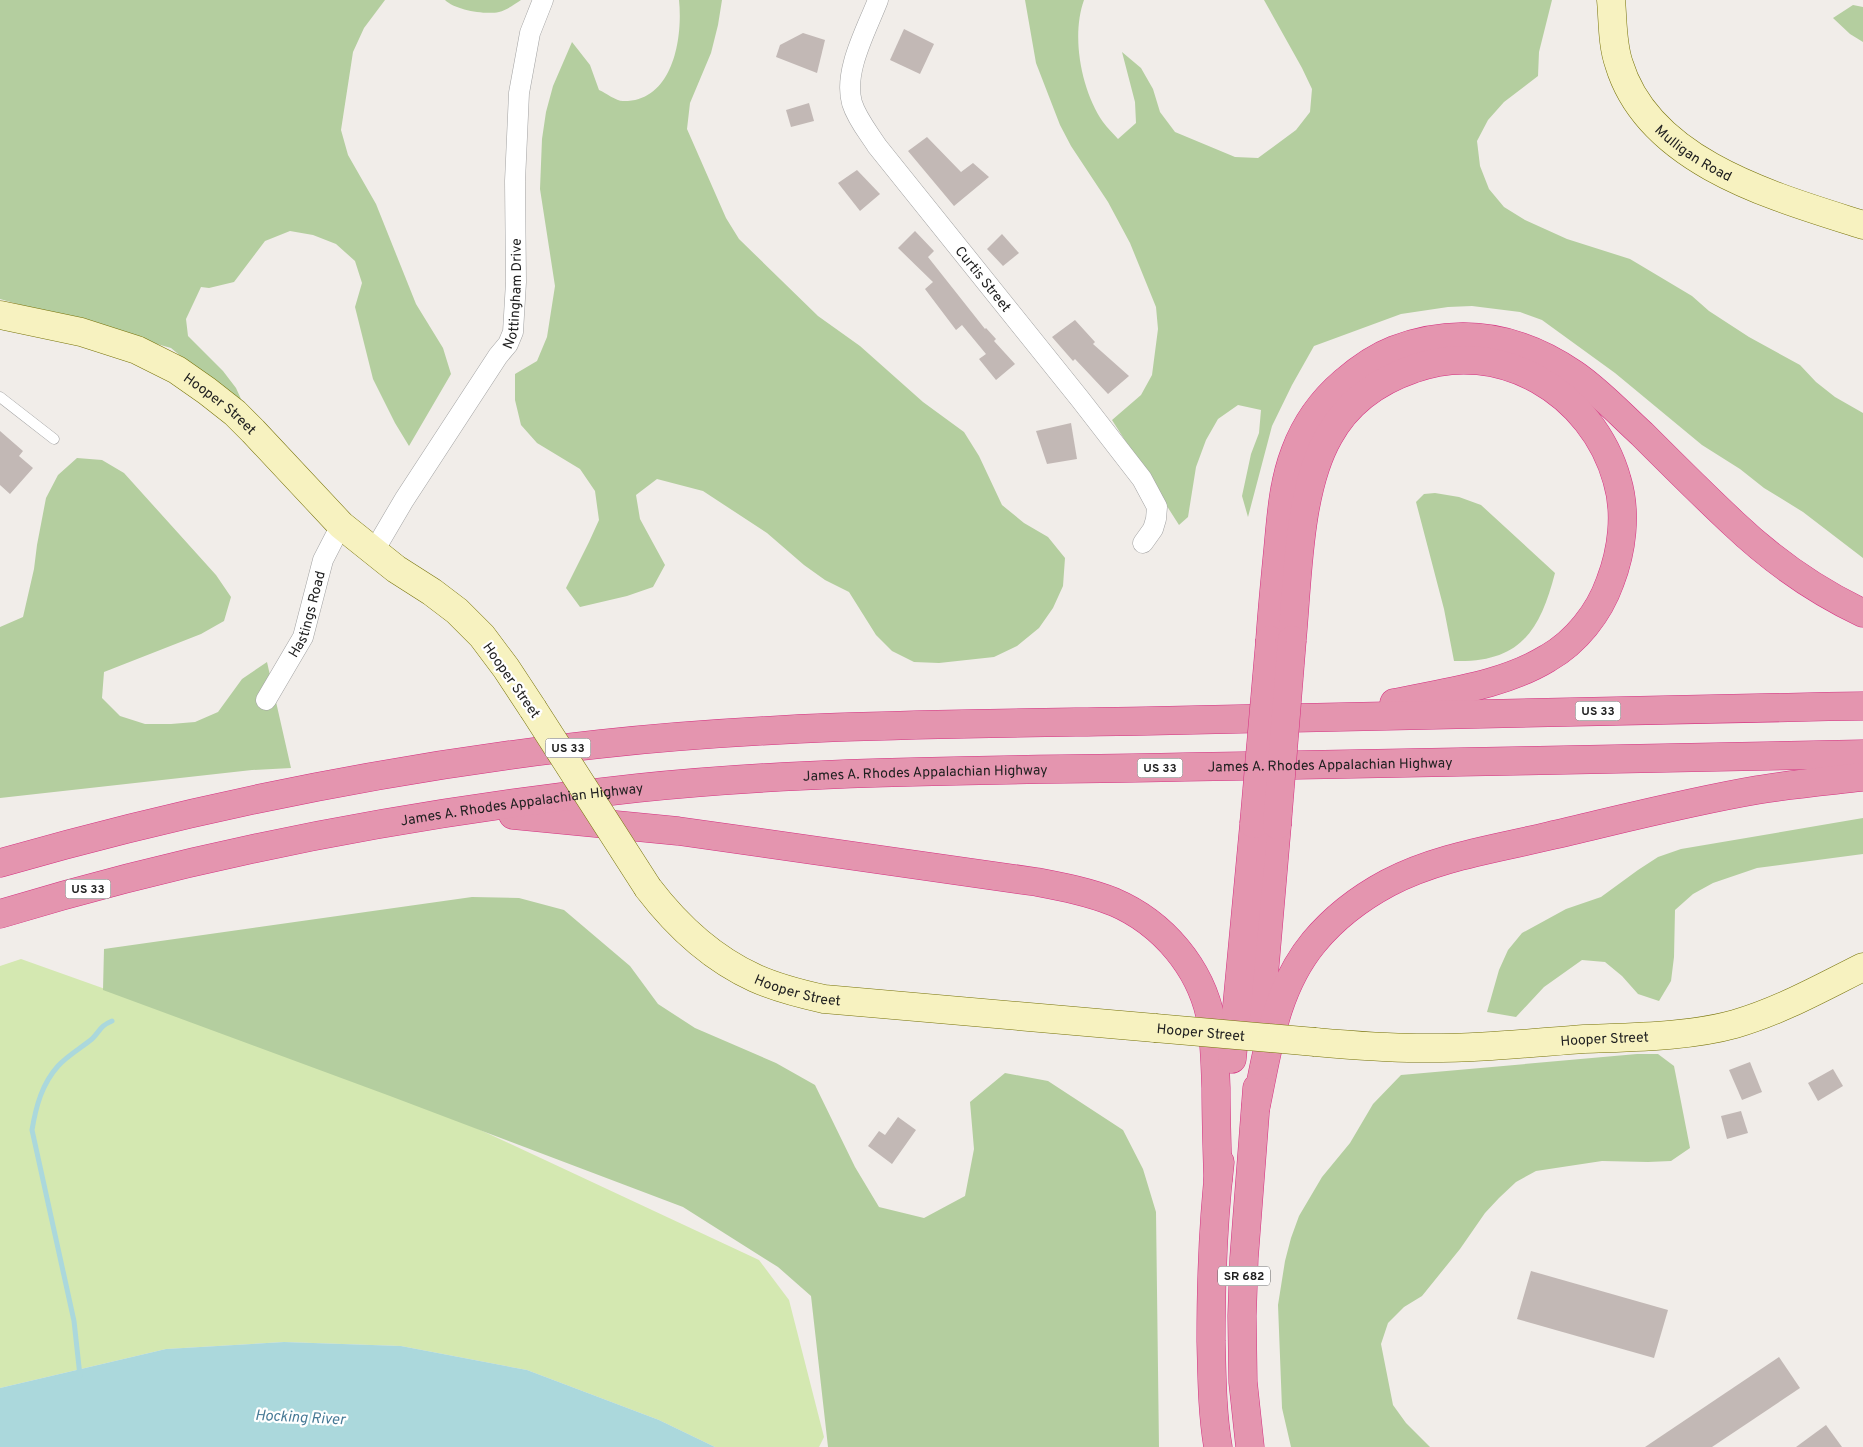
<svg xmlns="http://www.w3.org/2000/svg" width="1863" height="1447" viewBox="0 0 1863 1447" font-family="Overpass,sans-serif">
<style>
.grass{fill:#d4e8b1}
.forest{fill:#b4ce9f}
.water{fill:#abd8dc}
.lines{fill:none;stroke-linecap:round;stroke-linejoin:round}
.stream{stroke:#abd8dc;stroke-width:5}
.building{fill:#c2b8b5}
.lane-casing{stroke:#a2a2a2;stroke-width:11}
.street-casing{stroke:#a2a2a2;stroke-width:21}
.secondary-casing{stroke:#77730a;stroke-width:29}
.highway-casing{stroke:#d43080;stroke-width:29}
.lane{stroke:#fff;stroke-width:10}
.street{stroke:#fff;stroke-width:20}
.secondary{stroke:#f7f2c0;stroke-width:28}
.highway{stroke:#e495af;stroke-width:28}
.secondary-bridge-casing{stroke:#77730a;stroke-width:29;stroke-linecap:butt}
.highway-bridge-casing{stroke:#d43080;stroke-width:29;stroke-linecap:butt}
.secondary-bridge{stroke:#f7f2c0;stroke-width:28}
.highway-bridge{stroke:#e495af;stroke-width:28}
.labels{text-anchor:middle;stroke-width:4.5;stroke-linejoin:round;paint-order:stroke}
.shield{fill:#fff;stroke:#646464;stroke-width:1}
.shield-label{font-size:12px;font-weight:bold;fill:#212121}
.street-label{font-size:14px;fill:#212121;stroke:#fff}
.water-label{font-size:15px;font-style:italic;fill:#477a96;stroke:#fff}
</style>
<rect width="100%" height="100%" fill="#f1ede9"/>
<!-- grass -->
<path class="grass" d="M21,959L414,1099L759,1260L789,1300L824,1437L819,1447H715L659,1420L527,1370L401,1346L284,1342L166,1349L0,1388V966Z"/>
<!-- forest -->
<g class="forest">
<path d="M0,0H385L364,28L353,52L341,130L348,155L376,204L416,304L443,348L451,374L409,446L395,423L373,379L355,307L362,283L355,261L336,244L313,235L290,231L265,241L234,282L209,288L201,287L186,319L188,336L223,371L236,388L246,410L171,348L0,299Z"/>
<path d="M445,0H521C515,4 507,10 499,12C485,15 455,10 445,0Z"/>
<path d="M679,0H722L718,25L711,53L690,103L687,129L726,218L739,239L818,316L860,346L923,402L964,432L979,456L1002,505L1024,523L1048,537L1065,558L1063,586L1053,608L1039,628L1017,646L994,657L939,663L914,662L892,651L876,635L849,592L825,580L804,565L767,533L703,491L657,479L636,495L640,519L665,565L653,587L627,596L580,607L566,588L589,542L599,520L595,491L580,469L537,443L521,425L515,400V374L537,361L547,337L555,286L540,189L542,139L546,112L553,86L572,42L590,65L599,90C606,93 616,101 623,101C673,102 683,38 679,0Z"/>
<path d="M1025,0H1084C1071,36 1081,90 1103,122C1107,128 1113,133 1118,139L1136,123L1135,102L1122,52L1141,68L1153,89L1160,112L1175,132L1235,157L1258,158L1296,130L1310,112L1312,89L1302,68L1264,0H1552L1539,52L1538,76L1504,102L1488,120L1477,141L1480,166L1489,189L1504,207L1525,220L1567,239L1630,259L1692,296L1709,311L1749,337L1800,365L1816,382L1835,397L1863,413V558L1803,512L1764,488L1740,469L1702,445L1615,373L1542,320L1520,312L1472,306L1448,307L1401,314L1314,346L1292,385L1272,426L1248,517L1242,496L1251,454L1259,433L1261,410L1238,405L1218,419L1206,440L1196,467L1188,517L1179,525L1112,420L1141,395L1152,375L1158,329L1156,307L1130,243L1108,202L1071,146L1060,125L1036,63Z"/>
<path d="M1853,5L1863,7V42L1850,34L1833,18Z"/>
<path d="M77,458L102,460L124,473L216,575L231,597L224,621L201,634L104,672L102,698L120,716L145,724H171L195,722L218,712L242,679L267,662L291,768L252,770L0,798V627L23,617L34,569L37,545L46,498L58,475Z"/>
<path d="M1435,493L1459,497L1481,505L1555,573C1540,631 1520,663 1454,661L1444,609L1416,502L1424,494Z"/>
<path d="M1863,818V854L1757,868L1713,883L1693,894L1675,910L1674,957L1671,981L1659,1001L1638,994L1622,976L1605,962L1582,960L1544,987L1516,1017L1487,1012L1499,970L1508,950L1522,933L1566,909L1601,897L1638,870L1658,857L1681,849Z"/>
<path d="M472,897L519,898L564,910L630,966L658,1004L695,1028L776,1063L815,1085L855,1167L879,1207L924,1218L965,1196L974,1149L970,1102L1005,1073L1048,1081L1123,1130L1143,1169L1156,1212L1159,1447H828L811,1296L778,1267L683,1207L390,1096L103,990L104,949Z"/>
<path d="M1637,1054H1658L1674,1066L1690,1148L1671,1161L1648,1162L1602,1161L1536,1171L1516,1182L1499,1198L1485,1213L1460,1249L1422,1296L1404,1307L1388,1323L1381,1344L1393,1405L1406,1423L1430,1447H1291L1282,1408L1278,1305L1285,1261L1291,1238L1299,1216L1322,1177L1350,1143L1373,1104L1401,1075Z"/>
</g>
<!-- water -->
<path class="water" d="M284,1342L401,1346L527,1370L659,1420L715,1447H0V1388L166,1349Z"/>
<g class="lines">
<!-- stream -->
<path class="stream" d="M80,1376L74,1321L32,1130C36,1106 42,1084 58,1066C68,1055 81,1048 92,1039C100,1031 100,1026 112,1021"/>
</g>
<!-- building -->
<g class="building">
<path d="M904,29L934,44L920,74L890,60Z"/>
<path d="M803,33L825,40L817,73L776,57L780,45Z"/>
<path d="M809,103L814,121L791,127L786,110Z"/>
<path d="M927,137L961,172L973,163L989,177L954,206L908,151Z"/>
<path d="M857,170L880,194L860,211L838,183Z"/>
<path d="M915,231L934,251L928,257L985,329L986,328L996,339L994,341L1015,364L996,380L979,359L986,354L962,325L956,330L925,289L933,282L898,248Z"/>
<path d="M1002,234L1019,253L1003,266L987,249Z"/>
<path d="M1075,320L1095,342L1093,344L1129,376L1108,394L1075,359L1073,361L1052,337Z"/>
<path d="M1071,423L1077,459L1047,464L1036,431Z"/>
<path d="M0,431L23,451L19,456L33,468L10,494L0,485Z"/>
<path d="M1750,1062L1762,1092L1742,1100L1729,1070Z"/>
<path d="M1833,1069L1843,1086L1818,1101L1808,1083Z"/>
<path d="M1741,1111L1748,1133L1727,1139L1721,1116Z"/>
<path d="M898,1117L916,1130L892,1164L868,1146L879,1131L885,1135Z"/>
<path d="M1531,1271L1668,1310L1654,1358L1517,1319Z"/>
<path d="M1779,1357L1800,1388L1712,1447H1645Z"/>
<path d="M1826,1425L1842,1447H1796Z"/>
</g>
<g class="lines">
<defs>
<path id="lane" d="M0,397L54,439"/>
<g id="street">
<path id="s1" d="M878,0C867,29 843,71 852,103C857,119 868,132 877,146L1080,399L1142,479L1157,507L1156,519L1153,529L1143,543"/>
<path id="s2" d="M374,551L404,500L498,356L508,344L513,332L516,282L515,181L519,93L530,33L543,0"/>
<path id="s3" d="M266,700L303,637L323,560L341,525"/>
</g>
<g id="secondary">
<path id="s4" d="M1611,0C1613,21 1612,44 1619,64C1649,163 1775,197 1863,225"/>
<path id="s5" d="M0,315L81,332L137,350L177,370L207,391L235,413L253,431L341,525L396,569L432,592L457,611L482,636L506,668L533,709"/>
<path id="s6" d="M648,888C677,926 711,958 755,978C777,988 801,994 824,999L1155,1028"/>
<path id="s7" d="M1315,1042C1349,1045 1383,1048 1417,1048C1473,1049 1529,1043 1584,1039C1633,1037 1688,1037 1735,1024C1780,1011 1821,988 1863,967"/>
</g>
<g id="highway">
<path d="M1270,640C1272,610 1275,580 1278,549C1281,517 1283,483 1295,452C1305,425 1323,400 1344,382C1359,369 1376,357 1394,350C1458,326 1517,335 1574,374C1599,391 1620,414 1642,434C1672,464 1702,494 1733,523C1771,559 1816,591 1863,613"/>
<path d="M1292,640C1298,577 1298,490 1329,436C1347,403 1378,381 1413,369C1500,337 1593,393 1617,480C1627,513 1622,551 1610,582C1599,613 1576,642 1548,658C1502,686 1445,692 1394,703"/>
<path d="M513,815L678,831L1037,882C1063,887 1089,892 1114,902C1163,923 1201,968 1211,1020C1215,1043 1215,1066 1216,1088C1216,1119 1217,1149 1218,1179"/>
<path d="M0,863C196,807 397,766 600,744C782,724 964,724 1147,721C1385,717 1624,710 1863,706"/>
<path id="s8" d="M0,914C207,851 422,811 638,788C819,769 1002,771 1184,767C1410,763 1637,759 1863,754"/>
<path d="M1259,1033L1277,825"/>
<path d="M1232,1059L1254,824"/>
<path d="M1256,1106C1268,1049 1275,989 1314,942C1334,918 1360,898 1388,883C1437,857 1495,849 1549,836C1618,820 1687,802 1757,790C1792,784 1828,781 1863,777"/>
<path d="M1218,1447C1212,1412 1212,1376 1211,1341C1211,1281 1213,1221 1220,1162"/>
<path d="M1250,1447L1243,1382L1242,1316L1244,1258L1257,1088"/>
</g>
</defs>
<!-- lane casing -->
<use href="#lane" class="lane-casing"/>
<!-- street casing -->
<use href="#street" class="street-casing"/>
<!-- secondary casing -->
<use href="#secondary" class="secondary-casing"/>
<!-- highway casing -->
<use href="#highway" class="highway-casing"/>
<!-- lane -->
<use href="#lane" class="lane"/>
<!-- street -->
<use href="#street" class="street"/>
<!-- secondary -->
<use href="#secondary" class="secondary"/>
<!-- highway -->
<use href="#highway" class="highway"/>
<defs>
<g id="secondary-bridge">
<path d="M533,709L648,888"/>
<path id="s9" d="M1155,1028L1315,1042"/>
</g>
<g id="highway-bridge">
<path d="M1254,824L1270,640"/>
<path d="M1277,825L1292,640"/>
</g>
</defs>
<!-- secondary-bridge casing -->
<use href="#secondary-bridge" class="secondary-bridge-casing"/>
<!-- highway-bridge casing -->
<use href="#highway-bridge" class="highway-bridge-casing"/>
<!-- secondary-bridge -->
<use href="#secondary-bridge" class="secondary-bridge"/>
<!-- highway-bridge -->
<use href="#highway-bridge" class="highway-bridge"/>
</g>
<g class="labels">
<!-- shield labels -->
<g class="shield">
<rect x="1575.5" y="701.5" width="45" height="19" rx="4"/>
<rect x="545.5" y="738.5" width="45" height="19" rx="4"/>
<rect x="1137.5" y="758.5" width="45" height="19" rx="4"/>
<rect x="65.5" y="879.5" width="45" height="19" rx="4"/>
<rect x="1218" y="1266.5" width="52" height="19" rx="4"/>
</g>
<g class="shield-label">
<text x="1598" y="715">US 33</text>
<text x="568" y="752">US 33</text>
<text x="1160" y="772">US 33</text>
<text x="88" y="893">US 33</text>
<text x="1244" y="1280">SR 682</text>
</g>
<!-- street labels -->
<g class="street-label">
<text dy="5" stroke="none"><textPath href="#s4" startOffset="184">Mulligan Road</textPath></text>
<text dy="5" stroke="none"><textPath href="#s1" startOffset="328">Curtis Street</textPath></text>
<text dy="5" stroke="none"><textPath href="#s2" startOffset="298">Nottingham Drive</textPath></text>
<text dy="5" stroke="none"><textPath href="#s5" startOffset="241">Hooper Street</textPath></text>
<text dy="5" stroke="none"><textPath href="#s3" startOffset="96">Hastings Road</textPath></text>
<text transform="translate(512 680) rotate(55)" y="5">Hooper Street</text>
<text dy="5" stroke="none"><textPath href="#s8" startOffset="1344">James A. Rhodes Appalachian Highway</textPath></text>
<text dy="5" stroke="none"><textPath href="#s8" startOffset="939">James A. Rhodes Appalachian Highway</textPath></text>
<text dy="5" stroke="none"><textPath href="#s8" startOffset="534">James A. Rhodes Appalachian Highway</textPath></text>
<text dy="5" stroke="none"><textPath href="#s6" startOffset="186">Hooper Street</textPath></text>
<text dy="5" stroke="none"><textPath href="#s9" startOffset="46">Hooper Street</textPath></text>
<text dy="5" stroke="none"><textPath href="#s7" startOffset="290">Hooper Street</textPath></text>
</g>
<!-- water labels -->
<g class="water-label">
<text transform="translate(300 1417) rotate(3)" y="5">Hocking River</text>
</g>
</g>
</svg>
